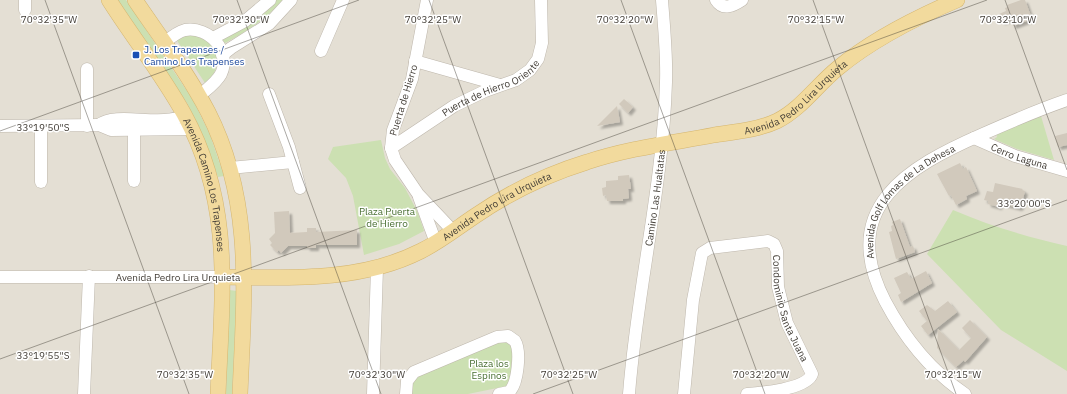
<svg xmlns="http://www.w3.org/2000/svg" width="1067" height="394" viewBox="0 0 1067 394" font-family="'IBM Plex Sans',sans-serif">
<style>
.residential{fill:#e4dfd4}
.green{fill:#cce0b2}
.building{fill:#d1c9bc;filter:url(#shadow)}
.lines{fill:none;stroke-linecap:round;stroke-linejoin:round}
.minor-casing{stroke:#beb7ac;stroke-width:13}
.major-casing{stroke:#d5b66f;stroke-width:16}
.minor{stroke:#fff;stroke-width:12}
.major{stroke:#f2da9d;stroke-width:15}
.ticks{fill:none;stroke:#423d36;stroke-width:1;stroke-opacity:0.45}
.transit-dot{fill:#1a4fb4;stroke:#fff;stroke-width:1.5}
.labels{text-anchor:middle;stroke-width:3;stroke-linejoin:round;paint-order:stroke}
.transit-label{font-size:10px;fill:#164399;stroke:#fff;text-anchor:start}
.street-label{font-size:10px;fill:#423d36;stroke:#fff}
.park-label{font-size:10px;fill:#476d30;stroke:#fff}
.ticks-label{font-size:10px;text-anchor:middle;fill:#423d36;stroke:#fff;stroke-width:3;stroke-linejoin:round;paint-order:stroke}
</style>
<defs>
<filter id="shadow"><feDropShadow dx="3" dy="3" stdDeviation="1" flood-color="#0004"/></filter>
</defs>
<rect width="100%" height="100%" fill="#f0ede5"/>
<!-- residential -->
<rect class="residential" x="0" y="0" width="1067" height="394"/>
<!-- green -->
<g class="green">
<path d="M118,0H126L193,100L210,135L224,176L218,177L200,129L187,103Z"/>
<path d="M276,0H283C266,19 248,31 225,43L222,41L223,37Z"/>
<path d="M191,33C197,36 205,37 209,41C222,54 219,73 205,83L176,39Z"/>
<path d="M1041,116L1054,160L1017,149L994,139L997,137L996,134Z"/>
<path d="M381,140L385,158L390,169L405,188L418,213L424,231L399,244L364,255L353,196L346,178L328,159L333,147Z"/>
<path d="M953,210C990,226 1028,237 1067,246V371L1001,330L927,254Z"/>
<path d="M229,290L237,291L232,394H226Z"/>
<path d="M500,342H509L513,349L510,382L507,386L468,394H412V384L416,377Z"/>
</g>
<!-- building -->
<g class="building">
<path d="M1021,0H1025L1032,19L1013,26L1011,19L1002,22L999,14L1006,11L1005,8L1008,7L1007,5Z"/>
<path d="M624,99L633,107L628,113L619,104Z"/>
<path d="M617,106L620,122L597,126Z"/>
<path d="M1067,133V145L1058,147L1055,136Z"/>
<path d="M960,163L963,169L966,167L977,191L966,196L967,199L956,205L951,195L949,196L937,174Z"/>
<path d="M629,175L631,189H628L629,198L623,199V201H607L606,195L603,196L602,188L606,187V181L618,180V176Z"/>
<path d="M995,183L1023,189L1022,190L1025,191L1021,206L1019,208L1000,203L999,207L988,204V201L984,200L987,191L993,192Z"/>
<path d="M289,211L290,233L307,232V228H316V232L357,230V245H316V248H307V246H288L281,253L279,250L277,252L270,245L272,243L269,239L275,233L274,212Z"/>
<path d="M900,219L910,247L913,246L915,252L896,259L889,232L892,231L891,226L893,225L892,222Z"/>
<path d="M926,271L932,283L901,302L898,295L901,293L894,278L907,272L911,279Z"/>
<path d="M948,301L957,312L928,335L921,326L927,321L919,311L927,305L935,311Z"/>
<path d="M970,320L987,337L965,362L964,360L956,367L937,348L938,329L959,350L971,338L962,328Z"/>
</g>
<g class="lines">
<defs>
<g id="minor">
<path d="M25,0V10"/>
<path d="M427,0L412,79L393,130L391,148L395,160L418,194L453,231"/>
<path d="M716,0C723,11 733,6 742,0"/>
<path d="M213,38L245,21L270,0"/>
<path d="M164,43C170,38 177,32 185,30C209,26 232,51 221,74C216,83 207,89 199,96"/>
<path d="M321,51L343,0"/>
<path d="M222,55L231,48L269,24L291,0"/>
<path d="M415,61L500,85"/>
<path d="M87,69V126"/>
<path d="M269,94L289,147L300,188"/>
<path d="M134,123V181"/>
<path d="M99,125C117,111 161,128 185,115"/>
<path d="M0,126L99,125L111,130L192,129"/>
<path d="M41,126V182"/>
<path id="s1" d="M974,138L1015,156L1067,171"/>
<path id="s2" d="M391,148L454,106L485,91L516,80L530,70L538,59L542,43L541,0"/>
<path d="M230,168L293,162"/>
<path d="M419,197L436,243"/>
<path d="M0,277H223"/>
<path d="M84,394L89,276"/>
<path d="M373,394L377,268"/>
<path d="M406,394L407,381L414,372L497,337L508,336L515,341C521,351 518,384 509,392L499,394"/>
<path id="s3" d="M629,394C637,289 663,187 666,82C667,55 664,27 662,0"/>
<path id="s4" d="M684,394L693,300L702,253L710,248L768,241L774,244L777,251L778,287L787,323L812,374C807,389 761,393 747,394"/>
<path id="s5" d="M965,394C930,370 905,339 885,301C837,208 907,167 983,134C1010,122 1038,110 1067,100"/>
</g>
<g id="major">
<path id="s6" d="M109,0C133,38 162,74 184,114C234,205 222,294 218,394"/>
<path d="M135,0C160,37 187,72 208,112C254,202 244,296 240,394"/>
<path id="s7" d="M223,277C289,278 360,282 421,251C441,241 457,228 475,216C510,192 548,174 587,162C629,148 672,143 714,135C734,132 758,130 777,121C801,109 817,85 838,68C873,39 915,18 957,0"/>
</g>
</defs>
<!-- minor casing -->
<use href="#minor" class="minor-casing"/>
<!-- major casing -->
<use href="#major" class="major-casing"/>
<!-- minor -->
<use href="#minor" class="minor"/>
<!-- major -->
<use href="#major" class="major"/>
</g>
<!-- ticks -->
<path class="ticks" d="M45,0L189,394M237,0L381,394M429,0L573,394M621,0L765,394M813,0L956,394M1005,0L1067,170M0,131L359,0M0,359L987,0M533,394L1067,200"/>
<!-- markers -->
<rect class="transit-dot" x="132" y="51" width="8" height="8" rx="2"/>
<g class="labels">
<!-- transit labels -->
<g class="transit-label">
<text x="144" y="53">J. Los Trapenses /<tspan x="144" dy="12">Camino Los Trapenses</tspan></text>
</g>
<!-- street labels -->
<g class="street-label">
<text dy="4" stroke="none"><textPath href="#s2" startOffset="117">Puerta de Hierro Oriente</textPath></text>
<text dy="4" stroke="none"><textPath href="#s7" startOffset="614">Avenida Pedro Lira Urquieta</textPath></text>
<text transform="translate(403 100) rotate(-73)" y="4">Puerta de Hierro</text>
<text dy="4" stroke="none"><textPath href="#s1" startOffset="49">Cerro Laguna</textPath></text>
<text dy="4" stroke="none"><textPath href="#s6" startOffset="211">Avenida Camino Los Trapenses</textPath></text>
<text dy="4" stroke="none"><textPath href="#s3" startOffset="198">Camino Las Hualtatas</textPath></text>
<text dy="4" stroke="none"><textPath href="#s5" startOffset="244">Avenida Golf Lomas de La Dehesa</textPath></text>
<text dy="4" stroke="none"><textPath href="#s7" startOffset="290">Avenida Pedro Lira Urquieta</textPath></text>
<text x="178" y="281">Avenida Pedro Lira Urquieta</text>
<text dy="4" stroke="none"><textPath href="#s4" startOffset="284">Condominio Santa Juana</textPath></text>
</g>
<!-- park labels -->
<g class="park-label">
<text x="387" y="215">Plaza Puerta<tspan x="387" dy="12">de Hierro</tspan></text>
<text x="489" y="367">Plaza los<tspan x="489" dy="12">Espinos</tspan></text>
</g>
</g>
<g class="ticks-label">
<text x="49" y="23">70°32'35"W</text>
<text x="241" y="23">70°32'30"W</text>
<text x="433" y="23">70°32'25"W</text>
<text x="625" y="23">70°32'20"W</text>
<text x="816" y="23">70°32'15"W</text>
<text x="1008" y="23">70°32'10"W</text>
<text x="43" y="131">33°19'50"S</text>
<text x="1024" y="207">33°20'00"S</text>
<text x="43" y="359">33°19'55"S</text>
<text x="185" y="378">70°32'35"W</text>
<text x="377" y="378">70°32'30"W</text>
<text x="569" y="378">70°32'25"W</text>
<text x="761" y="378">70°32'20"W</text>
<text x="953" y="378">70°32'15"W</text>
</g>
</svg>
